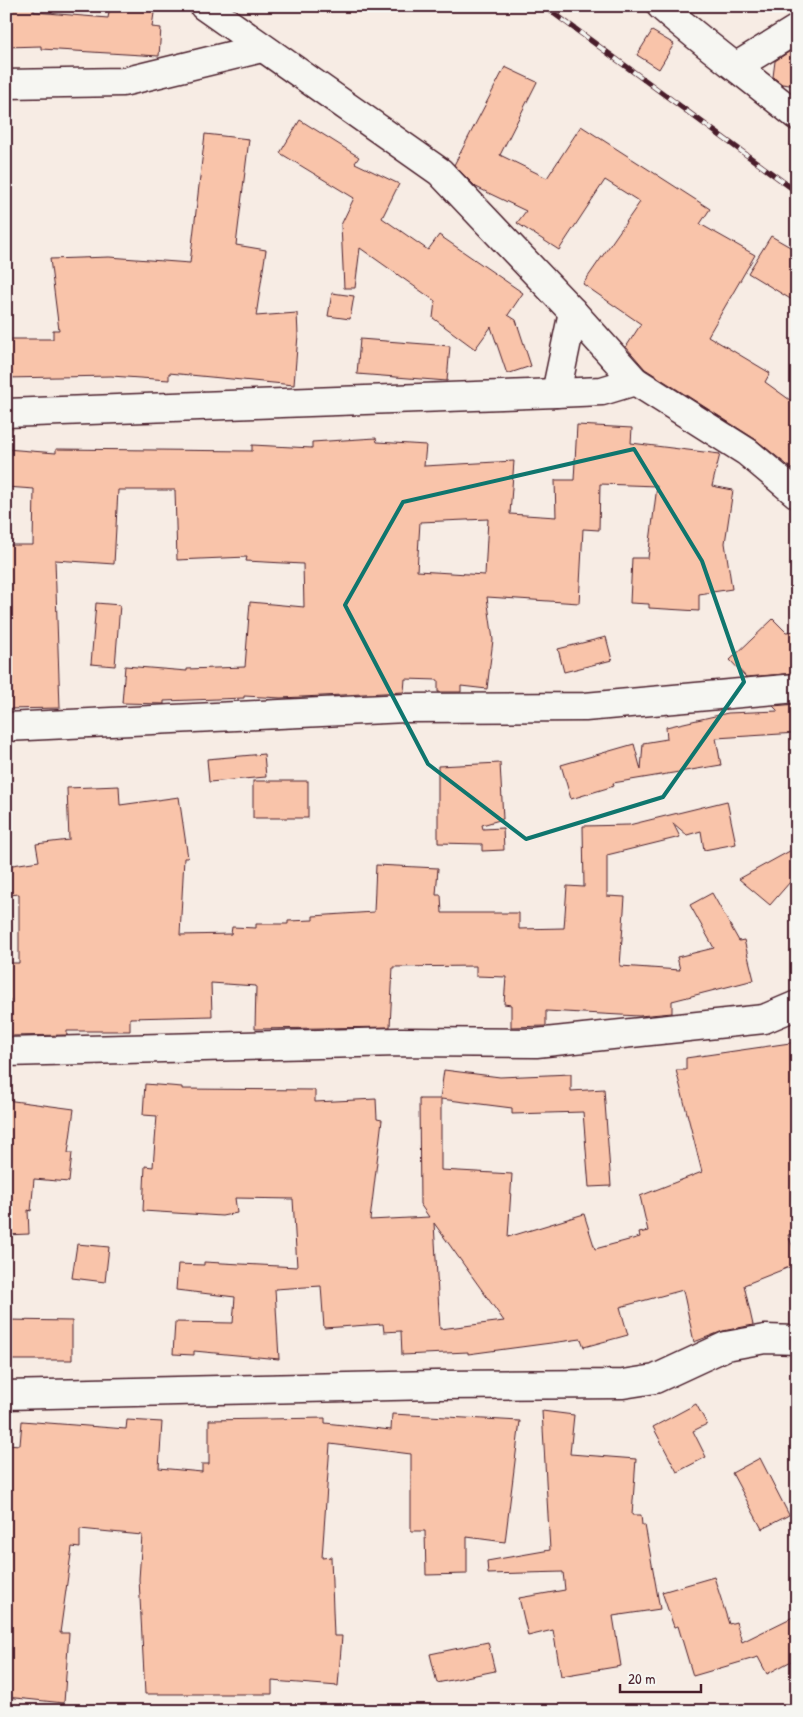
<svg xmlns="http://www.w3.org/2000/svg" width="803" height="1717" viewBox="0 0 803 1717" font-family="'Patrick Hand',sans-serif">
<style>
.building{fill:#f9c4aa;stroke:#4a1f2b;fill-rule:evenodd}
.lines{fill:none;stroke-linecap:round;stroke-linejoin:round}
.minor-casing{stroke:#4a1f2b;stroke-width:31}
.minor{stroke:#f6f6f2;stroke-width:28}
.rail-casing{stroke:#4a1f2b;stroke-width:5.5}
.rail{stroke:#f6f6f2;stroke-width:4;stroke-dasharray:11;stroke-linecap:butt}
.marked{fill:none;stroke:#0f766e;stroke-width:4;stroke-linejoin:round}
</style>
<rect width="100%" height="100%" fill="#f7ece4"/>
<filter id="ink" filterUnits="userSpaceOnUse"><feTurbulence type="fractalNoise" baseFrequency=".02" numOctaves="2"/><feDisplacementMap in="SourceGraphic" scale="10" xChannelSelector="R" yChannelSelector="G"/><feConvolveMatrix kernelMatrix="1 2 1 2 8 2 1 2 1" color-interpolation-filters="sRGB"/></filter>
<g filter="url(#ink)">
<!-- building -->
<g class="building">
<path d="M110,6H155L152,27L161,28L159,56L41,49V46L6,47V7H34V12L108,18Z"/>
<path d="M652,31L674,44L659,69L637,55Z"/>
<path d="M795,48L797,86L782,84L773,77L775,61Z"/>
<path d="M505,67L537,82L500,155L547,178L581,126L710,209L700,224L755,255L708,336L770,373L765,382L797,405V473L755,439L645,369L626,347L641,324L583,284L640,202L605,180L559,250L517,223L526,211L476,187L454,165Z"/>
<path d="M300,120L359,157L355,163L399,184L382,218L428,250L439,235L523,293L508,315L516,320L531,366L507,374L491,327L475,349L433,318L435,301L360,248L355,288H344L341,225L354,198L280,153Z"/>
<path d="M205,134L249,139L236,245L266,250L256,316L297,313L298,335L294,385L169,373V380L111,376L6,378V339H53V330H59L50,259L109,257L190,263Z"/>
<path d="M771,236L797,251V303L748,273Z"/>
<path d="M332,293L354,296L350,319L328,316Z"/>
<path d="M360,339L450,346L447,381L357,374Z"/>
<path d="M577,425L632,428L631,443L720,454L712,486L733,490L725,543L732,589L699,594V611L649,608V604L630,603L632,558H648L657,486L600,484L599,530L583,529L579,603L487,597L493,640L487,689L461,686V692H438V680L405,679L404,692L281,698L244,696V698L164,701V704L122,703L125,666L187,671V669L245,667L250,602L304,607L303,564L246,561L247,557L177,560L175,490H118L114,564L55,560L60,708L6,709V545H33L34,489L6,487V449L56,453V449L252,451V445L312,448V442L376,438L377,442L426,445L424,466L514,461L510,514L556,517L555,480H574ZM488,519L485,575L417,571L420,522Z"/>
<path d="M96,603L120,605L115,666L91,664Z"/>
<path d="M773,619L786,632L797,631V673L746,677L730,660Z"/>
<path d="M606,637L612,660L564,672L558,649Z"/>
<path d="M797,704V733L716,738L721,765L613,783L614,786L571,799L561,765L634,744L641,770L643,743L667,739L666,727L728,713L778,711L773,706Z"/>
<path d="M264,754L266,777L209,782L207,759Z"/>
<path d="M500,763L503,819L482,825L483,829L503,828L504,850L482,851V844L438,843V766Z"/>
<rect x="253" y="781" width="55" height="37"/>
<path d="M119,786L120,805L179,797L188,858H184L180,935L231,934L232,927L256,928V924H288V921L313,920V916L374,912L376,865L438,868L436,895H441L442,913H519V929L564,928L567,886L584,887L583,826L629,825L727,801L736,844L704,850L701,831L687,835L673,823L680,837L607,855V896L625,897L620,966L680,970L677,957L714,948L690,905L712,893L739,941L744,940L754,980L672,1001V1013L639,1016L546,1011V1026L511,1027V1005L504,1004L506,977L476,976V966L393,967L390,1027L255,1029L256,986L211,983L212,1016L130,1018V1031H67V1035L10,1036V999H6L7,963H19V894L9,895L6,866L39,861L36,844L69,840L67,788Z"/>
<path d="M797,847V874L770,905L739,879Z"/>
<path d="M797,1042V1233L788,1235L797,1257V1264L744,1285L753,1325L723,1331L694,1342L683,1290L620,1307L628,1335L584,1347L581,1339L468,1354V1352L402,1355L401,1331L384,1332L383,1324L324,1328L321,1286L275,1289L279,1359L194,1351V1355L173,1354L175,1322L233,1323L235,1297L176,1290L178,1264L204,1265V1262L297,1267L293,1199L235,1198L237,1213L222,1216L143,1211L145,1166L153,1167L157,1116L143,1115L145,1084L182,1087V1089L315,1090V1102L376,1099L377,1119L382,1120L370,1220L429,1217L420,1204L419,1099H440L444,1070L500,1077L571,1074V1091L604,1089L611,1186L589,1187L583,1112L512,1114V1108L441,1099V1170L512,1174L508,1237L584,1214L595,1249L640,1237L639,1233L648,1231L640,1196L702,1172L676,1070H686V1058ZM434,1223L504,1321L440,1329Z"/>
<path d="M6,1100L74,1109L68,1153H72L69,1182L34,1179L31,1211L28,1210L29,1234L6,1235Z"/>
<path d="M77,1244L109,1247L105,1282L72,1278Z"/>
<path d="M6,1320L72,1321V1360H6Z"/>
<path d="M696,1404L707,1424L693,1431L706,1457L677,1472L653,1427Z"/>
<path d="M542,1411L574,1415L570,1454L636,1459L632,1515H641L642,1525H645L660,1609L613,1616L621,1666L561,1676L553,1630L528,1636L519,1598L565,1590L563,1572L488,1574L487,1561L550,1550Z"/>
<path d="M392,1414L520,1421L505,1542L467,1537V1574L426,1575L425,1531H411V1454L330,1444L322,1558L331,1557L334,1636H342L338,1686L272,1681V1694H145L139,1579L142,1535L80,1529V1548L72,1547L60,1633H69L64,1703L6,1697V1444L20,1445L22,1421L126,1429L127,1420L162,1422L159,1468L202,1472V1464H209V1420L325,1418V1423L391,1430Z"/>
<path d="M760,1458L789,1515L762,1529L732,1473Z"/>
<path d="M714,1577L729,1624L736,1622L742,1642L797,1615V1658L767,1674L758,1657L693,1676L678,1626L674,1627L662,1592Z"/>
<path d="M488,1642L495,1671L437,1683L430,1654Z"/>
</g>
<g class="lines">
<defs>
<g id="minor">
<path d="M204,6L440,172L573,312L635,381L747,452L797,494"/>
<path d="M661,6C705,45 752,79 797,116"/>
<path d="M737,66L797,29"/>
<path d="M6,84L123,82L262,48"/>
<path d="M556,393L573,312"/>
<path d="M6,413L556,393L602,391L635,381"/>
<path d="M6,727L406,708L585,707L797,688"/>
<path d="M6,1052L399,1042L536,1043L764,1019L797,1005"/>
<path d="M6,1395L435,1385L623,1384L655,1379L726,1346L765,1339L797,1340"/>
</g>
</defs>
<!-- minor casing -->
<use href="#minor" class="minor-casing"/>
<!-- minor -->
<use href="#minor" class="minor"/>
<defs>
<path id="rail" d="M544,6L797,192"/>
</defs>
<!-- rail casing -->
<use href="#rail" class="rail-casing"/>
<!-- rail -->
<use href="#rail" class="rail"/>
</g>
</g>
<!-- marked area -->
<path class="marked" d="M634,449L702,561L744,682L663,797L526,839L428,764L345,605L403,502Z"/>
<!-- margin -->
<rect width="803" height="1717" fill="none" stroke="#f6f6f2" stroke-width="25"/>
<rect x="12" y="12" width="778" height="1692" fill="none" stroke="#4a1f2b" stroke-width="2" filter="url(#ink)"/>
<!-- scale -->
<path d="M620 1684v8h81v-8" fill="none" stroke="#4a1f2b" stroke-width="2.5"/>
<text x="628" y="1684" font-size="15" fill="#4a1f2b" stroke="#f6f6f2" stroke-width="4" paint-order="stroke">20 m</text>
</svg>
